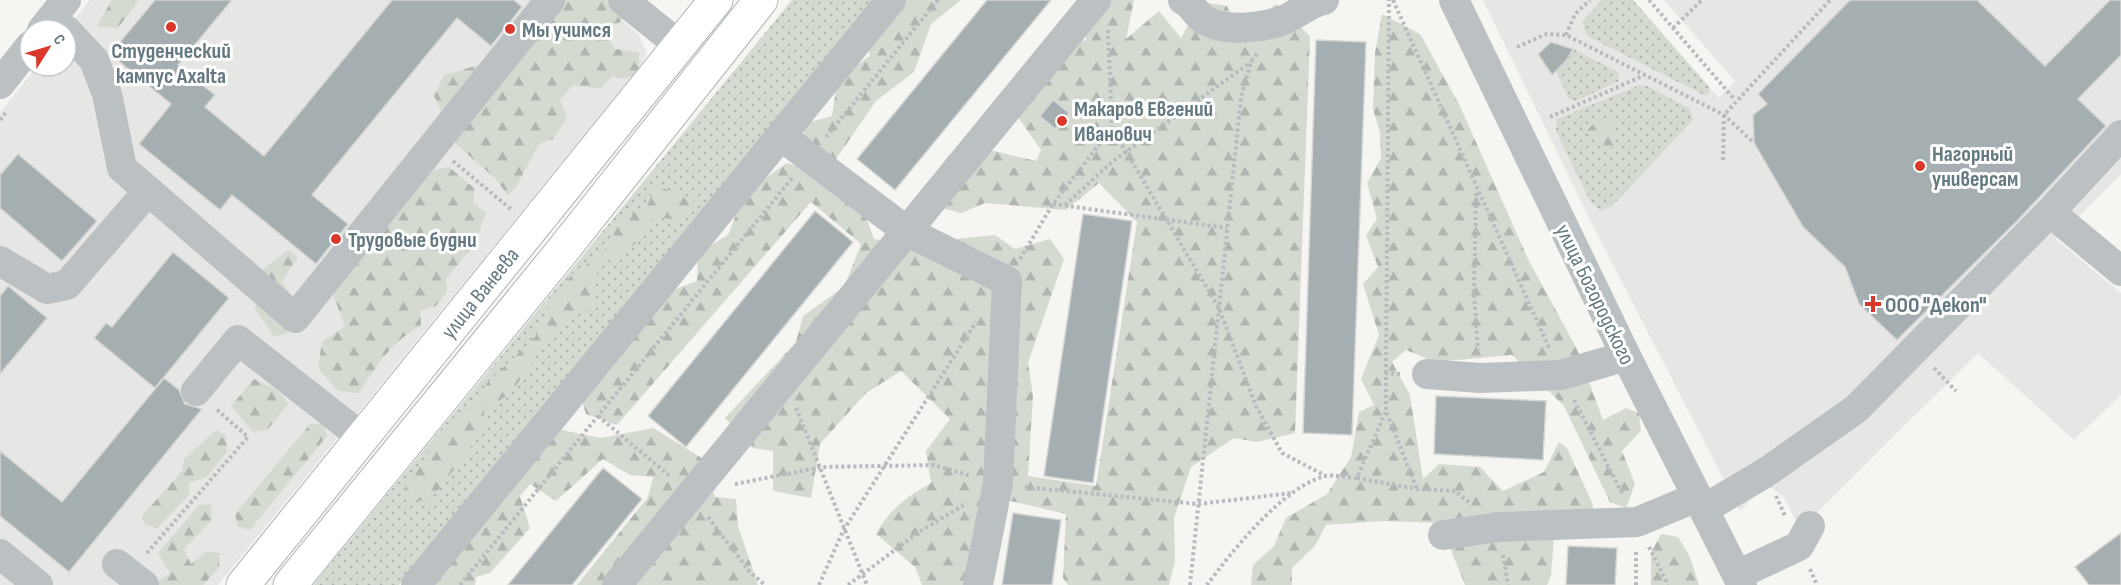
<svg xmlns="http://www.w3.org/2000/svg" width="2121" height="585" viewBox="0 0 2121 585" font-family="'Sofia Sans Condensed',sans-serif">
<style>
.built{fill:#e6e6e5}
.grass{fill:url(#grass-dots)}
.forest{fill:url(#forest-firs)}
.building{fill:#a5afb2;stroke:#d6d6d4;stroke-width:1.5}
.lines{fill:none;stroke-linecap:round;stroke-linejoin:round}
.major-casing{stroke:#afb5b8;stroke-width:35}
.path{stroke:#b8bbbd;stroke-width:4;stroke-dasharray:3 3;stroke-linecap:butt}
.minor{stroke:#bbc1c3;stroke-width:30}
.major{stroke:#fff;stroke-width:33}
.poi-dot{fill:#db382c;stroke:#fff;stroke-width:2}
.labels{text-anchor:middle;stroke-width:6;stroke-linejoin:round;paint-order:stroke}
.poi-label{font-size:22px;font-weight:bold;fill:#657981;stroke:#fff;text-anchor:start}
.street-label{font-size:22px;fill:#657981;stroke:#fff}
</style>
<defs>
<pattern id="grass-dots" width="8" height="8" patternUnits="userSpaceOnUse" patternTransform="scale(1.5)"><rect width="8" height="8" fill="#d5dad1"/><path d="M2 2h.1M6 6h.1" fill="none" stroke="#b0b6af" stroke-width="1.8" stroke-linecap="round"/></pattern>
<pattern id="forest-firs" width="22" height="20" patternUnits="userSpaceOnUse" patternTransform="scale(1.5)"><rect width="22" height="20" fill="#d5dad1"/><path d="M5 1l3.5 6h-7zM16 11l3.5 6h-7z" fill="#b0b6af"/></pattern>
</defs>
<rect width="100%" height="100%" fill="#f5f5f2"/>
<!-- built -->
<g class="built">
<path d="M90,0H599L638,34L647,53L641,65L218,585H0V113L37,66H66V30Z"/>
<path d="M1483,0H1633L1719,98L1735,81L1664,0H2121V174L2056,239L2121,293V395L2074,440L1978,353L1800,529L1784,497L1766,484L1740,511L1592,224Z"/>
</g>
<!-- grass -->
<g class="grass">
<path d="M792,0H878L399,585H313Z"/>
<path d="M1602,0H1633L1709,87V94L1704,95L1587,36L1582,22Z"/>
<path d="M1573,49L1618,72L1619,81L1576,101L1569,99L1556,71Z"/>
<path d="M1640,85L1647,86L1690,109L1693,120L1613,205L1601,211L1590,201L1556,131L1557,119Z"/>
</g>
<!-- forest -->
<g class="forest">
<path d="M112,0H139L118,28L97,26Z"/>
<path d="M564,0H607L626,16L619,23L607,24L605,33L615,49L639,52V74L623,79L613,76L600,89L573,85L560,100L567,118L553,139L539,144L516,187L508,196L496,179L458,146L434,96L444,75L519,53Z"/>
<path d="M885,0H961L931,24L914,72L876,101L834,162L806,144L802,124L832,116L838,78L870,56L862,25Z"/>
<path d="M1085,0H1134L1126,39L1159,11L1181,38L1201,2L1227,6L1240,34L1276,4L1310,36L1295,433L1257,442L1234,438L1191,467L1174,518L1175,561L1169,585H1068L1063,578L1066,514L1002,499L989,585H922L915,567L876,534C891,508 905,498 931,483L926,451L950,419L901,371L866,393L820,444L811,498L773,491V451L752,448L725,418L796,342L803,316L844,287L861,244L811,202L617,425L586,414L579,391L657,296L697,281L698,253L728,235L745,192L787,163L814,172L864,212L874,239L908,244L995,235L1015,249L1050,239L1064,259L1028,363L1033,395L1028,476L1096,486L1137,222L1099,183L1066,210L985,203L961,213L916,201L949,155L969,145L1036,161L1041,150L1006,100L1047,47L1086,40Z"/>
<path d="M1382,14L1420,34L1459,104L1528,259L1577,349L1603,420L1626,408L1639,413L1641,431L1622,451L1635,484L1626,508L1610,502L1564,406L1512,355L1435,362L1406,350L1392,362L1410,395L1423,479L1439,464L1480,467L1503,491L1544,472L1559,442L1567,448L1593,505L1591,531L1554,537L1551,575L1547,585H1465L1440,523L1383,521L1326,525L1315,546L1292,568V585H1251L1253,565L1274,546L1286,518L1327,494L1351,457L1359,412L1374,405L1361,379L1379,335L1363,284L1378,267L1366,235L1377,219L1367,183L1381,158L1380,133L1373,109L1375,53Z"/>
<path d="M1605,118L1611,119L1616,125L1613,146L1605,151L1586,132L1592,125Z"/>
<path d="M449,167L474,188V203L486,213L474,245L446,279L447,292L436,306L420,311L421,326C392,340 376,367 359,393L338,391L318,368L322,342L345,326L330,287L353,261L374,245L379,222L421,173Z"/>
<path d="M655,185L694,200L681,221L654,216L637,243L598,267L593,305L557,326L510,394L484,409V430L429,502L410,499L405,485L454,419L473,409L486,384L535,337L549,307L572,274L603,254L618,220L647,207Z"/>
<path d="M288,250L298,257L282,281L293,302L287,333L275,337L254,308L271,288L258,273Z"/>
<path d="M254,379L275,389L289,403L268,429L253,432L231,406Z"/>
<path d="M310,424H324L327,436L250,530L238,527L235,514Z"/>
<path d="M552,428L601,438L653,428L705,460L715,497L736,499L738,526L758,585H577L648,497L653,477L630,475L603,459L556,501L530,484L520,496L530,528L490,573L476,577L475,585H412Z"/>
<path d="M216,430L226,435L227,452L207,477L189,483V495L157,528L146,525L142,516L182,471L184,459Z"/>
<path d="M211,504L212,520L184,549L191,564L206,551L220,553L219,568L203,585H152L170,573L158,553L199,505Z"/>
<path d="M1661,534L1678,537L1690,557L1699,585H1651V552Z"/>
</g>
<!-- building -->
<g class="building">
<path d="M155,0H232L178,65L215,95L205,107L264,156L392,0H514L522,7L491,46L457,18L312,195L348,224L316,264L232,195L220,210L139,144L171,104L110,54Z"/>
<path d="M987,0H1051L895,190L857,159Z"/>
<path d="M1850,0H1977L2045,66L2110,0H2121V55L2078,99L2106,126L2017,221L1897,340L1859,304L1845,267L1803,227L1754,143L1753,115L1767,104L1758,94Z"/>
<path d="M1316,40L1366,42L1352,435L1303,433Z"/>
<path d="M1551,42L1573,49L1566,61L1552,75L1538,54Z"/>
<path d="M1053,100L1069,113L1055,129L1040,116Z"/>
<path d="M18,154L97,221L62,261L0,208V175Z"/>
<path d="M815,211L853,242L686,447L648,416Z"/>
<path d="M1083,214L1132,221L1093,483L1044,476Z"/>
<path d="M173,252L229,298L155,388L94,338L106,323L112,327Z"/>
<path d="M8,286L47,318L0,374V296Z"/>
<path d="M164,378L179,390L185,404L202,409L69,572L0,516V451L62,502Z"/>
<path d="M1436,396L1546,401L1543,460L1434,454Z"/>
<path d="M603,468L642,499L572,585H508Z"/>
<path d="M1013,513L1061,520L1052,585H1002Z"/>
<path d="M2121,533V585H2089L2075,567Z"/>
<path d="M1568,546L1617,548L1615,585H1566Z"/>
</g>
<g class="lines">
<defs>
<g id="major">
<path id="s1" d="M243,585L716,0"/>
<path d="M290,585L563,250L761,0"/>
</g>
</defs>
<!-- major casing -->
<use href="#major" class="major-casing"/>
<!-- path -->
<g class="path">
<path d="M1393,0L1550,350"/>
<path d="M1649,0L1735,100"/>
<path d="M1673,28L1702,0"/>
<path d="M1108,30L1112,128"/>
<path d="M1566,35L1575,14L1590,0"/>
<path d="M1517,47L1547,34L1566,35L1724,115L1754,143"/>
<path d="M1550,117L1645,75"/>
<path d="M0,120L7,111"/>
<path d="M826,137L938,0"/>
<path d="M1723,160L1724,115L1830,0"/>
<path d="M453,161L512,210"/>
<path d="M1476,193L1474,294L1478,350"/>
<path d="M1053,204L1227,228"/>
<path d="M1065,205L1112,162L1251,62"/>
<path d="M1020,259L1053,204L1112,128L1219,308L1256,406L1282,453L1326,476"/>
<path d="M1934,368L1956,391"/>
<path d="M1386,373L1389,0"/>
<path d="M1400,374L1386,373V411L1417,489"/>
<path d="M1574,400L1623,495"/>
<path d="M796,408L867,585"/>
<path d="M598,416L671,477"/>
<path d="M1357,478L1417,489L1455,491L1471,504"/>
<path d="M735,484L822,467L934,465L971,476"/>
<path d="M1025,487L1198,504L1292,493"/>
<path d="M1776,496L1785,516"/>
<path d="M708,517L749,571L765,585"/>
<path d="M1649,547L1668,585"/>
<path d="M147,553L248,437L215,408"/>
<path d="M1503,555L1508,585"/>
<path d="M1810,569L1817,585"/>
<path d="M460,585L793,177"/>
<path d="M819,585L843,531L976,322"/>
<path d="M848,585L919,532L967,503"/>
<path d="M1190,585L1241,98L1251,62L1257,54"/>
<path d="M1207,585C1232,551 1283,487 1325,476C1334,474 1348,478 1357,478L1386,411"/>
<path d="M1636,585V550"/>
</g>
<!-- minor -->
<g class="minor">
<path d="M623,0L679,45"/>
<path d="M1183,0C1192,4 1196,14 1203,19C1224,33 1264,28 1286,19C1299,13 1309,3 1324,0"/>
<path d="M1454,0L1626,356L1742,585"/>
<path d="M42,30L66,0"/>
<path d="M66,30L94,60L107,94L122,168L295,318L550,0"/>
<path d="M0,84L30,46"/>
<path d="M2121,135L2050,212L2121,271"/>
<path d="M781,136L908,232L1007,281L998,483L978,585"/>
<path d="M0,261L47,289L67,285L148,191"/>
<path d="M1427,374L1480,378L1561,375L1626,356"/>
<path d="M196,391L238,340L363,438"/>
<path d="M1704,509L1765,473L1856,409L2050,212"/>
<path d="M1443,535L1499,527L1637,522L1697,497"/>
<path d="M0,554L38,585"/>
<path d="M117,564L144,585"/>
<path d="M1737,575L1799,546L1810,526"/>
<path d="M416,585L891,0"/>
<path d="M617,585L1096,0"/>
</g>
<!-- major -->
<use href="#major" class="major"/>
</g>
<!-- markers -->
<g class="poi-dot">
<circle cx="171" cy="27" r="6"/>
<circle cx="510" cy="29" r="6"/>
<circle cx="1062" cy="121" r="6"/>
<circle cx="1920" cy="166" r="6"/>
<circle cx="336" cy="239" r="6"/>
<path d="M1870 295h6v6h6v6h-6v6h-6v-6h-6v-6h6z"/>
</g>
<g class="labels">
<!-- poi labels -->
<g class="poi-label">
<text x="522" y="37">Мы учимся</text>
<text x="171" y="58" text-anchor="middle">Студенческий<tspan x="171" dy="25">кампус Axalta</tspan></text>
<text x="1074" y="116">Макаров Евгений<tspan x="1074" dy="25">Иванович</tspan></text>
<text x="1932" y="161">Нагорный<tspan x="1932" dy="25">универсам</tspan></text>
<text x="348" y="247">Трудовые будни</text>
<text x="1885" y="312">ООО "Декоп"</text>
</g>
<!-- street labels -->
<g class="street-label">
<text dy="8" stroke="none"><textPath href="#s1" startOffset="376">улица Ванеева</textPath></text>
<text transform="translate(1596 294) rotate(64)" y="8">улица Богородского</text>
</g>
</g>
<!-- north arrow -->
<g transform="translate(48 48) rotate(53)"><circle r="28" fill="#ffffff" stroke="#c1c9cd" stroke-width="1.5"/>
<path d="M0-4.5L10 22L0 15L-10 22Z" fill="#db382c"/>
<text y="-9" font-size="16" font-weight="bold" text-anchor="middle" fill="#657981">С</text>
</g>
</svg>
